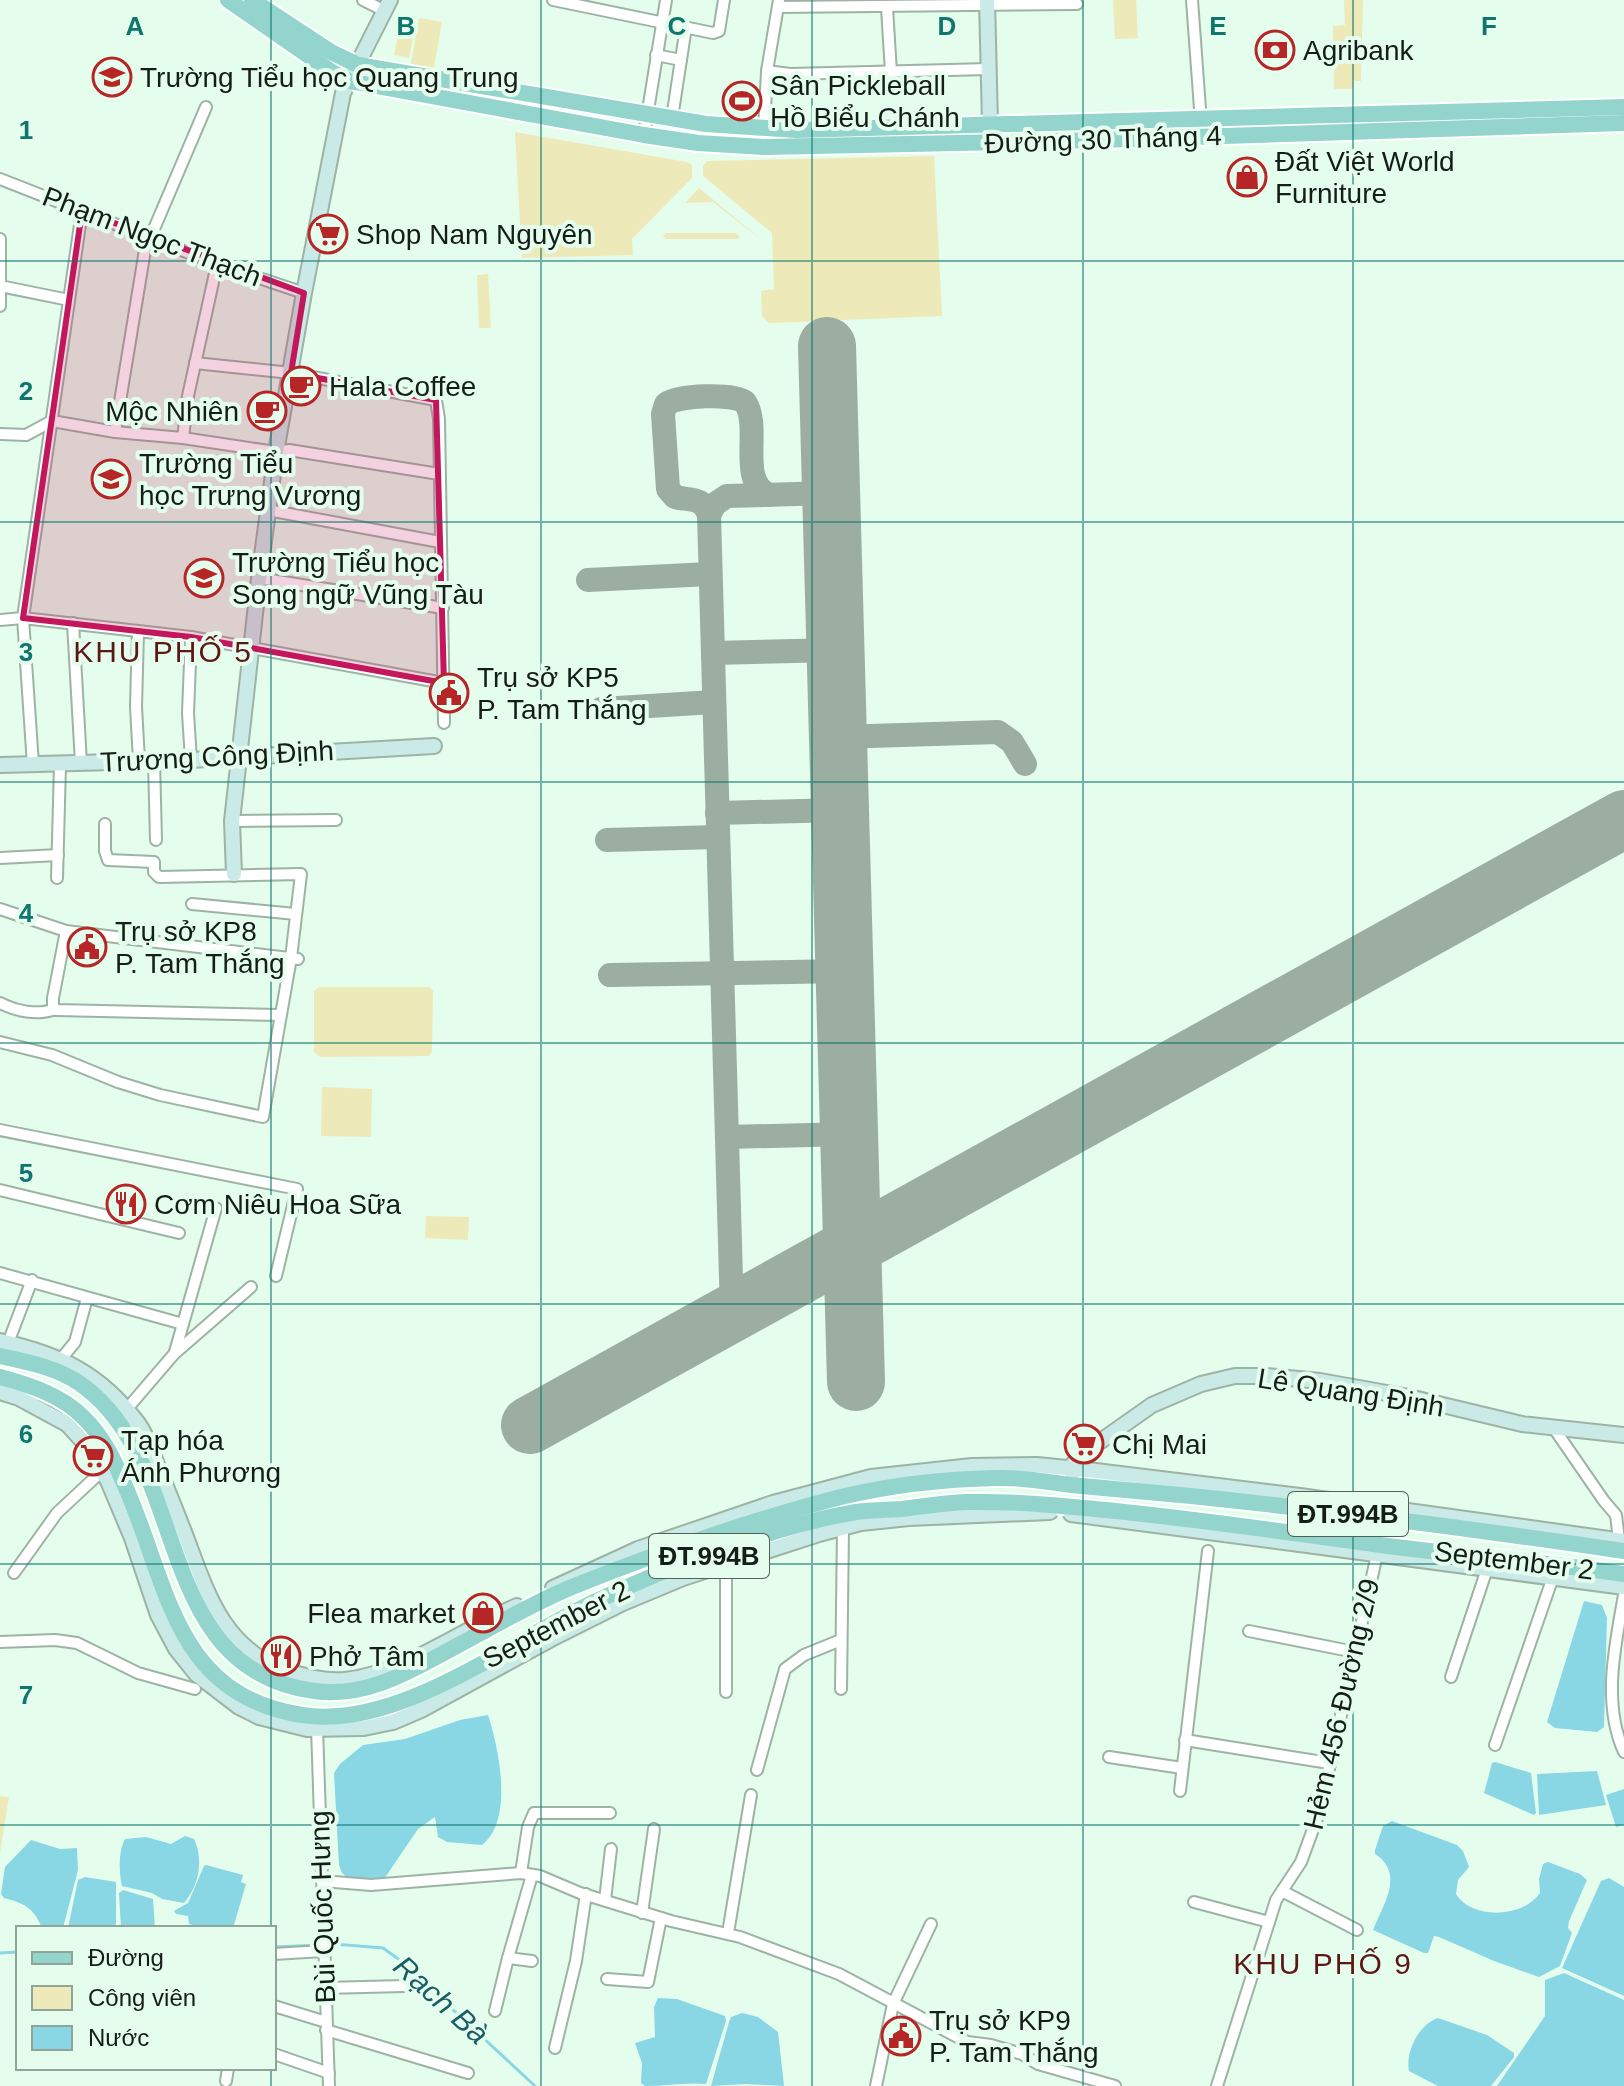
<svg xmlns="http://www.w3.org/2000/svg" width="1624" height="2086" viewBox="0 0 1624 2086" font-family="Helvetica,sans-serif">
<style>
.green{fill:#ede9b8}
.water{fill:#89d7e4}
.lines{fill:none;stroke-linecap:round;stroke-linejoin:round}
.stream{stroke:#89d7e4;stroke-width:3}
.taxiway{stroke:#9caea2;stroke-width:24}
.runway{stroke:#9caea2;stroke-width:58}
.street-casing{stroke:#9db3a4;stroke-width:14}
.secondary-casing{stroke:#9db3a4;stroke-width:18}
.primary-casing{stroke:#fff;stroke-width:20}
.street{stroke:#fff;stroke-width:10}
.secondary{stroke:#c9eae6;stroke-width:14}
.primary{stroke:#93d5cc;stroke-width:16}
.marked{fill:#c2185b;fill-opacity:0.2;stroke:#c2185b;stroke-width:6;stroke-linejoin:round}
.grid{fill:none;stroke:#0f766e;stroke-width:2;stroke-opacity:0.55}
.labels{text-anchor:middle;stroke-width:8;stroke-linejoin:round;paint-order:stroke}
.shield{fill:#e5fded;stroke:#536058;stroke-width:2}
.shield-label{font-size:26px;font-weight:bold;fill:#151d18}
.poi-label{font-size:28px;fill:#151d18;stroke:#e5fded;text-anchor:start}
.street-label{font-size:28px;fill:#151d18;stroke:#e5fded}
.neighbourhood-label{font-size:30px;letter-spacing:2px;fill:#5d1816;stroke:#e5fded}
.water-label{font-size:30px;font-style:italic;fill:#1b5d66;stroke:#e5fded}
.grid-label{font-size:26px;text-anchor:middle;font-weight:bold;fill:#0f766e;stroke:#e5fded;stroke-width:8;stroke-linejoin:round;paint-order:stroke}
</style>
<rect width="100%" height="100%" fill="#e5fded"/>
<!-- green -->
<g class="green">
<path d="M1113,0H1136L1138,38L1115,39Z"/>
<path d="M1344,0H1363L1361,81H1354L1353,89H1334L1333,26L1345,25Z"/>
<path d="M419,18L442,22L434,68L411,64Z"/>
<path d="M400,25L415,28L409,58L394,55Z"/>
<path d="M729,82L758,87L756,119L724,115Z"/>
<path d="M515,132L687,162L692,165V178L632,239L633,255L522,258Z"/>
<path d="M934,156L942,316L769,323L762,316L761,291L774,289L772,233L703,176V166L707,161Z"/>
<path d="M699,188L768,245L713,202L685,203Z"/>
<path d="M666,233H736L740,237L737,239H666L663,236Z"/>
<path d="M488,274L491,328H479L477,275Z"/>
<path d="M319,987H429L433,991L432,1051L429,1056L320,1057L314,1052V991Z"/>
<path d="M322,1087L372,1089L371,1137L321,1136Z"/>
<path d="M426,1216L469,1217L468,1240L425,1238Z"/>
<path d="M0,1796L9,1797L0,1853Z"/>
</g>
<!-- water -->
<g class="water">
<path d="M1584,1601L1602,1605L1607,1618L1604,1727L1597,1732L1555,1728L1547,1722Z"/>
<path d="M488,1715C499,1749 514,1820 482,1845L447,1842L438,1837L435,1817L418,1829L384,1879H349L342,1873L339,1865L334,1773L340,1764L363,1745L405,1739L460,1720Z"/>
<path d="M1495,1762L1531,1773L1536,1813L1534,1815L1484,1793L1492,1763Z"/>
<path d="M1597,1771L1606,1805L1539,1815L1537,1774Z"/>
<path d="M1624,1789V1825L1616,1827L1606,1795Z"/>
<path d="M1392,1821L1457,1845L1463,1851L1469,1867L1458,1880L1456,1894C1472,1920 1523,1918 1540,1893L1539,1879L1543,1864L1548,1862L1580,1874L1587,1880L1569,1921L1568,1928L1572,1933L1560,1966L1539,1977L1494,1961L1439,1937L1434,1936L1428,1953H1424L1373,1930C1382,1906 1406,1874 1375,1854V1850L1383,1826Z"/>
<path d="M185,1836L194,1839C204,1860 199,1886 184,1903L162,1899L152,1893L122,1886C119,1873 118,1851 125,1839L146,1837L171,1844Z"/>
<path d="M31,1840L60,1849L77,1848L78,1870L63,1928H42C34,1908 24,1903 4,1898L1,1894L5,1867Z"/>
<path d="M206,1865L243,1875L241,1882L246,1884L233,1928H205L189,1924L188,1916L176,1914L174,1911L188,1903L204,1866Z"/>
<path d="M85,1877L116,1882V1924L113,1928H68L78,1880Z"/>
<path d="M1609,1878L1624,1887V1996L1562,1968L1601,1881Z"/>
<path d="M123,1890L153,1899L155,1928H121L119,1893Z"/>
<path d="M1564,1973L1624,2000V2086H1497L1545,2016V1980Z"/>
<path d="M658,1998L677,1999L725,2016L726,2021L706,2084C686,2082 666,2086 645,2086L641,2083L642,2063L635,2043L655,2037L654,2007Z"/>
<path d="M742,2013L758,2017L778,2032L784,2086L746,2084L711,2086L729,2022L731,2017Z"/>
<path d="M1438,2018L1487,2035L1514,2053V2057L1491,2086H1438L1409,2071C1405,2052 1419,2024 1438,2018Z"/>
</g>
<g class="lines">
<!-- stream -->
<g class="stream">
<path d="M334,1944L383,1948L397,1958L535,2086"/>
<path d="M274,1947L321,1945"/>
<path d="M0,1953L18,1952"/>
</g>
<!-- taxiway -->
<g class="taxiway">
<path d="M709,515L715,504L727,496L831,493"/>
<path d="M588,580L710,574"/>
<path d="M713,653L836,650"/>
<path d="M601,709L714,702"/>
<path d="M838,737L998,732L1012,742L1025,764"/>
<path d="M717,813L840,810"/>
<path d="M607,840L718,837"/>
<path d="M610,975L845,971"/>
<path d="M727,1137L849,1134"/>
<path d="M732,1313L709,515C702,496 691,501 675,497L668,489L663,414L666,404C679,395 732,393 745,402C762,428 737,481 769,495"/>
</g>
<!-- runway -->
<g class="runway">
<path d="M827,346L856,1382"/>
<path d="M530,1425L1624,819"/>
</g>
<defs>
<g id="street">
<path d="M363,0L385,11"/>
<path d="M553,0L713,33L719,31L724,0"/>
<path d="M1192,0L1202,136"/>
<path d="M778,7L1077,4"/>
<path d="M887,8L891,72"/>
<path d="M656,55L681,60"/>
<path d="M767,71L790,74L989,69"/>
<path d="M672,118L686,27"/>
<path d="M764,129L767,71L779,0"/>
<path d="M644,135L666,0"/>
<path d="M0,179L217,264L304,293"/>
<path d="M0,239V306"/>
<path d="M0,286L69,300"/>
<path d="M195,363L291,373L436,400L439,419L444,723"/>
<path d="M115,432L145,250L206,107"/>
<path d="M0,434L26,435L52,421L115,432L183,438L276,452L289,450L439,474"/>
<path d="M183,438L188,396L217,264"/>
<path d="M268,510L440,542"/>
<path d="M259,578L443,608"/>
<path d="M0,620L23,618L191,637L444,683"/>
<path d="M73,623L81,763"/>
<path d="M138,631L136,707L139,761"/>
<path d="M191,637L188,713L191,760"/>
<path d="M154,761L156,840"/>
<path d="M33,765L23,618L82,211"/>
<path d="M232,821L336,820"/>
<path d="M0,858L58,855"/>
<path d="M57,878L60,765"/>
<path d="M192,904L296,914"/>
<path d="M0,909L66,931L298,959"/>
<path d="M66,931L53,998V1007L56,1010L279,1015"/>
<path d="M0,1003C15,1011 38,1016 55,1009"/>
<path d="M0,1042L52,1055L118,1082L160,1095L263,1117L291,958L301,874L159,877L154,872V862L108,860L105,851V824"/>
<path d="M0,1130L297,1189L276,1276"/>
<path d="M0,1190L179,1233"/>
<path d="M0,1273L183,1324"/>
<path d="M8,1343L32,1280"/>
<path d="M175,1352L216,1208"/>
<path d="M61,1359L75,1342L87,1298"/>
<path d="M126,1410L174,1354L251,1287"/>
<path d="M1553,1427L1604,1501L1616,1515L1619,1540"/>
<path d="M14,1573L57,1513L102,1471"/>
<path d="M1624,1595C1615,1646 1602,1703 1624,1752"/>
<path d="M1249,1631L1355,1652"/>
<path d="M0,1642L55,1640L77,1643L138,1673L195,1689"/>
<path d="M1451,1677L1487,1569"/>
<path d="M841,1689L843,1528"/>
<path d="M726,1692V1563"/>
<path d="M317,1728L329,2086"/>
<path d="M1185,1740L1329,1763"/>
<path d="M1495,1745L1553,1577"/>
<path d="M1109,1757L1182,1768"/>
<path d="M757,1770L785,1669L804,1655L841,1640"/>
<path d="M1180,1791L1208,1551"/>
<path d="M521,1873L528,1827L534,1813H610"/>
<path d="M532,1875L508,1958L532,1961"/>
<path d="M322,1881L371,1885L521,1873L540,1876L580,1893L671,1921L740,1937L839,1974L967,2042L991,2045L1022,2054L1038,2064L1115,2086"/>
<path d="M1282,1891L1357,1930"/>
<path d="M605,1900L611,1849"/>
<path d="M1194,1902L1269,1922"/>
<path d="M642,1913L654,1829"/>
<path d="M728,1933L751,1795"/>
<path d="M274,1954L323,1951"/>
<path d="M607,1979L648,1982L661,1918"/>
<path d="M324,1988L404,1986"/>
<path d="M274,2006L326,2022"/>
<path d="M495,2011L508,1958"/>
<path d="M326,2030L468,2073"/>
<path d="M555,2048L576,1961L586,1894"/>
<path d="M274,2054L329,2073"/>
<path d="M226,2081L228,2068"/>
<path d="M876,2086L893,2004L931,1924"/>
<path d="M1217,2086L1276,1900L1301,1862L1319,1813L1378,1550"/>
</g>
<g id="secondary">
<path d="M987,0L990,123"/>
<path d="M0,765L191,760L434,746"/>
<path d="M234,874L232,821L259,578L276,452L304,293L343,93L390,0"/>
<path d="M0,1341C59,1354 100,1373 137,1422C148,1436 153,1456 160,1472C170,1496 180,1521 189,1545C209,1599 226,1649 285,1670C303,1676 325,1682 345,1680C406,1673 461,1630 517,1606"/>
<path d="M0,1392L19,1398L67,1424L87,1446L108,1481L132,1538L158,1615L176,1649L196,1674L239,1707L259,1717L307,1729L364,1728L393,1722L421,1710L551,1639L623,1603L683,1578L819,1534L861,1523L909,1518L1050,1512"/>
<path d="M1072,1474L1073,1464L1088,1450L1152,1405L1201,1384L1235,1376H1267L1320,1381L1409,1397L1522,1424L1624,1435"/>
<path d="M1071,1514L1624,1587"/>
<path d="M553,1588L638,1549L773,1503L871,1477L972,1466L1037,1465L1096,1471L1300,1496L1624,1541"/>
</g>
<g id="primary">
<path d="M228,0L332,72L349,81L644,135L698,143L765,147L1099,140L1624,123"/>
<path d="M252,0L331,52L358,65L706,124L796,130L1624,107"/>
<path d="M0,1356C27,1362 55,1367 79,1383C193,1460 148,1669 314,1691C366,1698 409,1672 453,1648C493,1627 534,1602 577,1585C663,1551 751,1520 841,1497C891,1485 946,1479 997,1478C1022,1477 1047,1482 1071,1485C1111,1489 1151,1492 1191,1496C1336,1511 1480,1530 1624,1551"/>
<path d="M0,1377C30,1385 61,1395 83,1417C104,1437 115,1462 126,1488C169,1586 174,1695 302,1715C398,1730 508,1643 592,1603C668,1567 773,1526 856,1512C871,1510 887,1510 902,1509C924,1506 945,1503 967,1502C1017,1501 1066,1506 1116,1511C1202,1520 1288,1532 1374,1544C1457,1556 1541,1561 1624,1574"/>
</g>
</defs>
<!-- street casing -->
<use href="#street" class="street-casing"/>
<!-- secondary casing -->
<use href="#secondary" class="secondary-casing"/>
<!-- primary casing -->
<use href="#primary" class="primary-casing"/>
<!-- street -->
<use href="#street" class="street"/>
<!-- secondary -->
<use href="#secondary" class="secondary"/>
<!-- primary -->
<use href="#primary" class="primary"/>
</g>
<!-- marked area -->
<path class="marked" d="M82,211L304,293L291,373L436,400L444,683L191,637L23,618Z"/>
<!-- grid -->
<path class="grid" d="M271,0V1928M541,0V2086M812,0V2086M1083,0V2086M1353,0V2086M0,261H1624M0,522H1624M0,782H1624M0,1043H1624M0,1304H1624M0,1564H1624M0,1825H1624M271,2068V2086"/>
<!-- icons -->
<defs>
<symbol id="bank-ring" viewBox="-11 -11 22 22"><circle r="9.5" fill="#e5fded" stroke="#b62627" stroke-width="1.5"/><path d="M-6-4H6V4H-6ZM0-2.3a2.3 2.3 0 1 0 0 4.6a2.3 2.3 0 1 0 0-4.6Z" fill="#b62627"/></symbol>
<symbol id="school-ring" viewBox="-11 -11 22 22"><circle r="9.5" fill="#e5fded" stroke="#b62627" stroke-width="1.5"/><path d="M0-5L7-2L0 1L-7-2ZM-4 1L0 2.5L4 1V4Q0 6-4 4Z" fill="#b62627"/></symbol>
<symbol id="stadium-ring" viewBox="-11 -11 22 22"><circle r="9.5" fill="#e5fded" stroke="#b62627" stroke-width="1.5"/><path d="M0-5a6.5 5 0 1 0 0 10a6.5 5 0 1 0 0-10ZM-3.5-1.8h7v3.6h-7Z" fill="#b62627"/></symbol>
<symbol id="shop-ring" viewBox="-11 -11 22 22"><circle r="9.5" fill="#e5fded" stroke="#b62627" stroke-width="1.5"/><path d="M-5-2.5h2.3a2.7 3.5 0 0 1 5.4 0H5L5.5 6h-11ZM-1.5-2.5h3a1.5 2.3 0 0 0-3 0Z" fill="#b62627"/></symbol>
<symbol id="supermarket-ring" viewBox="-11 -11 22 22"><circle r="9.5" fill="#e5fded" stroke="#b62627" stroke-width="1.5"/><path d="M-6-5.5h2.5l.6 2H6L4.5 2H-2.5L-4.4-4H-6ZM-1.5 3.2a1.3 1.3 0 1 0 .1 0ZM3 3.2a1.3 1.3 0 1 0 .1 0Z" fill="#b62627"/></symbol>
<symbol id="cafe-ring" viewBox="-11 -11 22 22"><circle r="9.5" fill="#e5fded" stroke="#b62627" stroke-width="1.5"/><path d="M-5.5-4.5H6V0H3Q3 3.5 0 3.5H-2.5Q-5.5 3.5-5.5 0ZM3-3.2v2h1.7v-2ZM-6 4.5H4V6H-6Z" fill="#b62627"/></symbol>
<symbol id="civic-ring" viewBox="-11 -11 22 22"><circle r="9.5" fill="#e5fded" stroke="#b62627" stroke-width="1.5"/><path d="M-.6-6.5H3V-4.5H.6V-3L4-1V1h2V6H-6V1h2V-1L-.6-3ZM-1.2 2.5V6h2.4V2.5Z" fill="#b62627"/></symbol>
<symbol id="restaurant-ring" viewBox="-11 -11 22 22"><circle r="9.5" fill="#e5fded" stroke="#b62627" stroke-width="1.5"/><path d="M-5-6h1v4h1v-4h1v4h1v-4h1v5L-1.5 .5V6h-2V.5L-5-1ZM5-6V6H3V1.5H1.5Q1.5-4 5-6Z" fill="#b62627"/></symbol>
</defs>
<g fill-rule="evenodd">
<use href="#bank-ring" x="1253" y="28" width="44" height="44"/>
<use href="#school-ring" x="90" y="55" width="44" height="44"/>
<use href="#stadium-ring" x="720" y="79" width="44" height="44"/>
<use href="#shop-ring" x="1225" y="155" width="44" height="44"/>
<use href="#supermarket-ring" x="306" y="212" width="44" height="44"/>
<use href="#cafe-ring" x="279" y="364" width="44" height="44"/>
<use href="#cafe-ring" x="245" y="389" width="44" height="44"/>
<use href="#school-ring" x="89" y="457" width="44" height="44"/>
<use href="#school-ring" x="182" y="556" width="44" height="44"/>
<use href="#civic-ring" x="427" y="671" width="44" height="44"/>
<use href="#civic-ring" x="65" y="925" width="44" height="44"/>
<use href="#restaurant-ring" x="104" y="1182" width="44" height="44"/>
<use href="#supermarket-ring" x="1062" y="1422" width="44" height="44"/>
<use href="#supermarket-ring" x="71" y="1434" width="44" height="44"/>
<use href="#shop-ring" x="461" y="1591" width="44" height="44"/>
<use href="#restaurant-ring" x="259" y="1634" width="44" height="44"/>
<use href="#civic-ring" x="879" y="2014" width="44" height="44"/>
</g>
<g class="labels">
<!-- shield labels -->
<g class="shield">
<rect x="1288" y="1492" width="120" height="44" rx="6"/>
<rect x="649" y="1534" width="120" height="44" rx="6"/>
</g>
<g class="shield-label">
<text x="1348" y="1523">ĐT.994B</text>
<text x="709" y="1565">ĐT.994B</text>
</g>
<!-- poi labels -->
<g class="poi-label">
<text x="1303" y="60">Agribank</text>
<text x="140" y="87">Trường Tiểu học Quang Trung</text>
<text x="770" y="95">Sân Pickleball<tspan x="770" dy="32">Hồ Biểu Chánh</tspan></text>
<text x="1275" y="171">Đất Việt World<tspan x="1275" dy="32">Furniture</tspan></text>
<text x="356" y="244">Shop Nam Nguyên</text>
<text x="329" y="396">Hala Coffee</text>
<text x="239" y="421" text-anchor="end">Mộc Nhiên</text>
<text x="139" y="473">Trường Tiểu<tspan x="139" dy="32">học Trưng Vương</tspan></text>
<text x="232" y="572">Trường Tiểu học<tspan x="232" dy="32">Song ngữ Vũng Tàu</tspan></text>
<text x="477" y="687">Trụ sở KP5<tspan x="477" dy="32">P. Tam Thắng</tspan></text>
<text x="115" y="941">Trụ sở KP8<tspan x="115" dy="32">P. Tam Thắng</tspan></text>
<text x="154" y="1214">Cơm Niêu Hoa Sữa</text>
<text x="121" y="1450">Tạp hóa<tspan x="121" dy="32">Ánh Phương</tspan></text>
<text x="1112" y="1454">Chị Mai</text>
<text x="455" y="1623" text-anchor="end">Flea market</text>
<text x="309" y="1666">Phở Tâm</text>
<text x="929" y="2030">Trụ sở KP9<tspan x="929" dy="32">P. Tam Thắng</tspan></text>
</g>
<!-- street labels -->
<g class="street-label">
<text transform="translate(1103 139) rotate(-2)" y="10">Đường 30 Tháng 4</text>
<text transform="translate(152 236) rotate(21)" y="10">Phạm Ngọc Thạch</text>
<text transform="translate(217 756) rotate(-3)" y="10">Trương Công Định</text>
<text transform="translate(1351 1392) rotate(9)" y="10">Lê Quang Định</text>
<text transform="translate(1514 1560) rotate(7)" y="10">September 2</text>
<text transform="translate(556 1624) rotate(-27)" y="10">September 2</text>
<text transform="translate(1341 1704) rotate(-77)" y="10">Hẻm 456 Đường 2/9</text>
<text transform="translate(322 1907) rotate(-92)" y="10">Bùi Quốc Hưng</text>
</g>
<!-- neighbourhood labels -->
<g class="neighbourhood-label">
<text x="163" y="662">KHU PHỐ 5</text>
<text x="1323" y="1974">KHU PHỐ 9</text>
</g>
<!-- water labels -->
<g class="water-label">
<text transform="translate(441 2000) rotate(42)" y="10">Rạch Bà</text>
</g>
</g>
<g class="grid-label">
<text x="135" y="35">A</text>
<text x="406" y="35">B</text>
<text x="677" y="35">C</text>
<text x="947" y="35">D</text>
<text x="1218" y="35">E</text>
<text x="1489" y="35">F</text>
<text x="26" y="139">1</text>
<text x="26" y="400">2</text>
<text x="26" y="661">3</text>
<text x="26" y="922">4</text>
<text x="26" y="1182">5</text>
<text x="26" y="1443">6</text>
<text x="26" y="1704">7</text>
</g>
<!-- legend -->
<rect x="16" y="1926" width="260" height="144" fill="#e5fded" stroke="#92a398" stroke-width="2"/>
<rect x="32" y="1952" width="40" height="12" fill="#93d5cc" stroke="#92a398" stroke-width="2"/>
<text x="88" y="1966" font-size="24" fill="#151d18">Đường</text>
<rect x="32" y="1986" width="40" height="24" fill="#ede9b8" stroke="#92a398" stroke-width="2"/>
<text x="88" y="2006" font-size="24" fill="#151d18">Công viên</text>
<rect x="32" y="2026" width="40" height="24" fill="#89d7e4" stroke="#92a398" stroke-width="2"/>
<text x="88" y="2046" font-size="24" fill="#151d18">Nước</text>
</svg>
